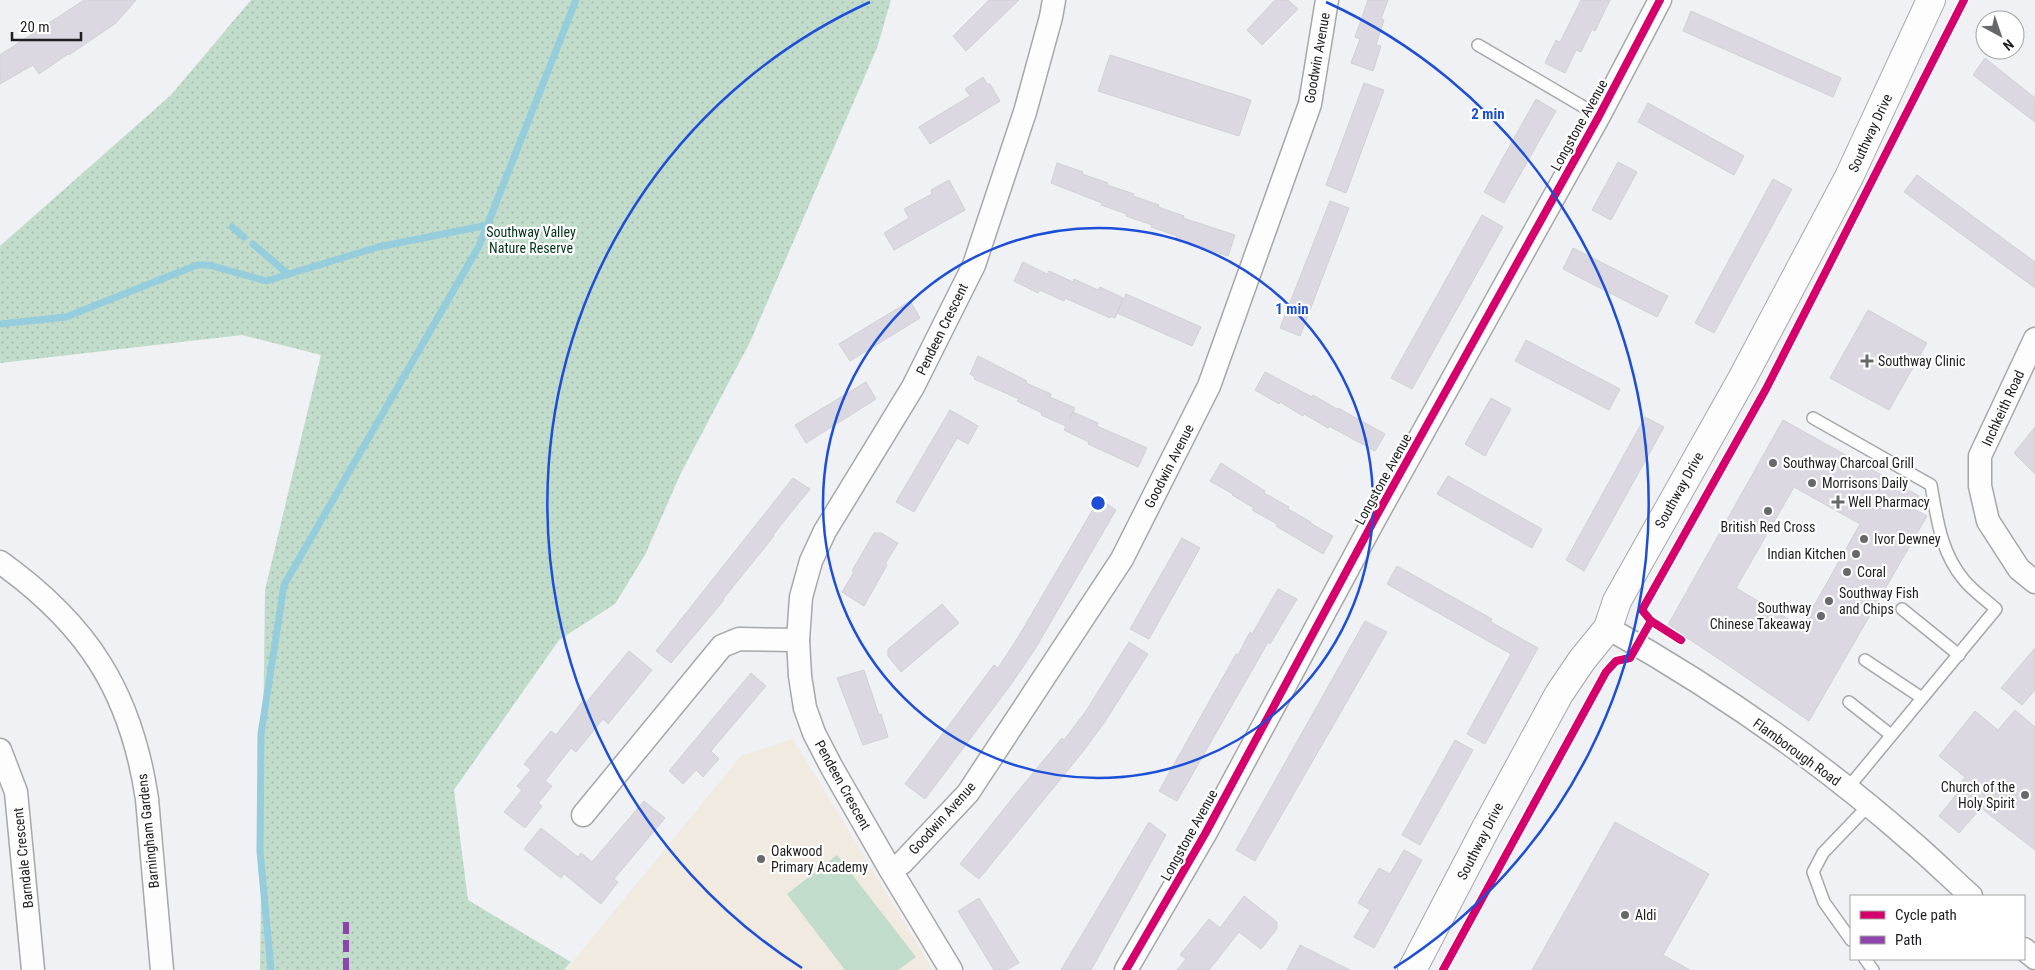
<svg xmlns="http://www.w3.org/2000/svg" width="2035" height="970" viewBox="0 0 2035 970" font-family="'Roboto Condensed',sans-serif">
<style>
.education{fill:#f0eae0}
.green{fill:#c2dccc}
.park{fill:url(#park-dots)}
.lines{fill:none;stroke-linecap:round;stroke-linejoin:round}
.stream{stroke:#95cddc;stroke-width:7}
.building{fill:#dbd8e2;stroke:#d0d1d3;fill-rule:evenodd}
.lane-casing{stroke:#a6a7a9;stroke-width:14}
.street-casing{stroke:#a6a7a9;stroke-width:25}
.secondary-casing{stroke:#a6a7a9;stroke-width:30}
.lane{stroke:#fdfdfd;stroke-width:11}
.street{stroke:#fdfdfd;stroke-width:22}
.secondary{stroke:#fdfdfd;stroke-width:28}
.quiet{stroke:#8e44ad;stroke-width:6;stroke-dasharray:12 6;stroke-linecap:butt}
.cycleway-casing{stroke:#fff;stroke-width:11}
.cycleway{stroke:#d6006c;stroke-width:8}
.ring{fill:none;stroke:#1d4ed8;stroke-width:2.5}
.poi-dot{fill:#67686a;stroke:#fff;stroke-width:2}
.labels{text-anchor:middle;stroke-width:4.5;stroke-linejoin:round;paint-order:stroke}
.street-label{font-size:14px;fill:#1e1e20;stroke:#fff}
.park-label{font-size:14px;fill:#02331a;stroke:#fff}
.poi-label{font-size:14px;fill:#1e1e20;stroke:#fff;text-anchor:start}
.centre{fill:#1d4ed8;stroke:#fff;stroke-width:2.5}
.ring-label{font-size:15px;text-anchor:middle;font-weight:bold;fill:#1d4ed8;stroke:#fff;stroke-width:4.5;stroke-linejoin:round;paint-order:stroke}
</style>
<defs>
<pattern id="park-dots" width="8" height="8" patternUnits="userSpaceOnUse" patternTransform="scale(1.25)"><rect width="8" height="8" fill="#c2dccc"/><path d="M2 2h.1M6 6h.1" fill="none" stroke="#a6bcaf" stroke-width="1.8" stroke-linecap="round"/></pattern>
</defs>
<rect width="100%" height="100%" fill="#eff1f4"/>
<!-- education -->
<path class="education" d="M793,739L933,970H566L741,756Z"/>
<!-- green -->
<path class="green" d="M837,855L916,957L898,970H845L787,894Z"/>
<!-- park -->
<path class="park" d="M251,0H891L877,48L750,342L680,475L645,555L615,604L559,640L454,790L468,900L571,962L564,970H260L265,590L321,355L242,335L0,363V246L171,95Z"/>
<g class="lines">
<!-- stream -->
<g class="stream">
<path d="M232,227L244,237"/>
<path d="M253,244L288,274"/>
<path d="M0,324L66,317L197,265H209L266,281L378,247L488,225"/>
<path d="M271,970L260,851L261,734L284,585L479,246L576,0"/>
</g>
</g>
<!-- building -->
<g class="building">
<path d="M84,0H136L116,23L69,55L68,54L39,74L33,65L0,84V55Z"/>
<path d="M989,0H1019L966,51L953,36Z"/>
<path d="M1275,0H1288L1298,9L1262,45L1247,30Z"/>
<path d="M1368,0H1388L1381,19L1384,20L1376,45L1381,46L1373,71L1351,63L1360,39L1355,37Z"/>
<path d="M1581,0H1610L1595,31L1592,29L1581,52L1576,50L1565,73L1545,63L1556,40L1560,42Z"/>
<path d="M1691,11L1841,78L1833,97L1683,31Z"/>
<path d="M1110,55L1251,100L1239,136L1098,91Z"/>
<path d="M1985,58L2035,98V122L1973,75Z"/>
<path d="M983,77L987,84H990L1000,101L930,144L919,127L970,96L965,89Z"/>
<path d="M1364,83L1384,90L1346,193L1326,185Z"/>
<path d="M1536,99L1556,111L1504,203L1484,192Z"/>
<path d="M1648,103L1744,156L1734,175L1638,122Z"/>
<path d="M1618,162L1637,172L1611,220L1592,210Z"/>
<path d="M1057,163L1083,172L1082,174L1108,183L1107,185L1134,194L1133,196L1159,205L1158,207L1184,216L1183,218L1235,235L1228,256L1176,238L1177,236L1151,227L1152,225L1126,216L1127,214L1101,205L1102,203L1051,183Z"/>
<path d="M1917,175L2035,262V288L1904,192Z"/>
<path d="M1773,179L1792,189L1714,333L1695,323Z"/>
<path d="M949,180L965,210L894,250L884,233L909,218L904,209L932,194L931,190Z"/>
<path d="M1330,201L1349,208L1300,336L1280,328Z"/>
<path d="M1482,215L1503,227L1412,389L1391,378Z"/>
<path d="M1573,248L1668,296L1657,317L1563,269Z"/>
<path d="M1023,262L1047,274L1049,271L1073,282L1074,279L1098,290L1100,287L1123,298L1115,318L1111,316L1110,318L1065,298L1064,301L1040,290L1038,293L1014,281Z"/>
<path d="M1126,294L1201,327L1192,346L1117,313Z"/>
<path d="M910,301L920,318L850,361L839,344Z"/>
<path d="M1868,310L1927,343L1889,410L1830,378Z"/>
<path d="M1526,340L1620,389L1609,410L1515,361Z"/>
<path d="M978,356L1027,381L1026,383L1051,394L1050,397L1075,408L1069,420L1073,412L1098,423L1097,426L1147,448L1138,467L1088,444L1089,442L1064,430L1066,426L1041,415L1042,413L1017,401L1019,399L974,379L975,377L970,374Z"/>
<path d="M1265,372L1312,397L1313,395L1337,409L1338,408L1385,434L1375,451L1329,426L1328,428L1304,414L1303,416L1280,402L1279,404L1255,390Z"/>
<path d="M866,382L876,399L806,443L795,425Z"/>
<path d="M1491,398L1511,409L1485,456L1465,444Z"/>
<path d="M950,410L978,426L968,444L957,438L914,512L896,502Z"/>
<path d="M1645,417L1664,427L1584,571L1566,560Z"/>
<path d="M1783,420L1919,496L1912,508L1927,516L1809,721L1725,663L1668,625ZM1794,487L1860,524L1802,627L1736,588Z"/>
<path d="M2035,427V474L2014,453Z"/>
<path d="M1221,463L1265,491L1264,493L1289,507L1288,509L1311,522L1310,523L1333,536L1323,554L1276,526L1277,524L1252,510L1254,508L1232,495L1233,494L1210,481Z"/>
<path d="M1448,476L1542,529L1532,548L1437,494Z"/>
<path d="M793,478L810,489L773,535L774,536L723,599L724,600L671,663L656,651Z"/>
<path d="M1099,499L1116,510L1035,649L1012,683L925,799L905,784L994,665L998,668L1017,639Z"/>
<path d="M874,533H881L898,543L885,564L887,565L864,606L842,592L854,572L852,571Z"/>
<path d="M1182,538L1200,548L1149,639L1130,629Z"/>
<path d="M1397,566L1492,619L1491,622L1538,648L1485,744L1467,734L1511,654L1387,584Z"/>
<path d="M1278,589L1297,599L1270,644L1268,642L1255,665L1177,801L1159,791L1236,654L1238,655L1250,632L1252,634Z"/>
<path d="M942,604L959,623L901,672L888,656V649Z"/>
<path d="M1365,621L1387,632L1255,861L1236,850Z"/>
<path d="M1129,642L1148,654L1104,723L1081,754L979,879L960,864L1015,795L1062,738L1064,740L1086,711Z"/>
<path d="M2035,648V690L2022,705L2001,688Z"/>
<path d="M629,651L652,670L608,724L603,719L576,752L571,748L545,781L552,786L538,803L542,806L525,828L504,812L522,790L517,786L531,770L524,764L551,731L556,735L582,702L585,704Z"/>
<path d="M864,670L879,715L881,714L888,737L863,745L837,678Z"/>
<path d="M751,673L766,686L711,751L719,759L703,777L696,770L683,784L669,771Z"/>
<path d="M2015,710L2035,727V850L1981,808L1959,833L1939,816L1959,791L1956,788L1965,777L1939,756L1975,711L1998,730Z"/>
<path d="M1455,740L1473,750L1420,845L1402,835Z"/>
<path d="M644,801L665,818L614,879L618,882L601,904L564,874L561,878L524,849L541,828L578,857L581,853L592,862Z"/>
<path d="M1149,822L1166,835L1091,970H1061Z"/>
<path d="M1615,822L1709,874L1663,955L1690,970H1532Z"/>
<path d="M1404,850L1422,860L1374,948L1354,937L1370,910L1358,903L1379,868L1390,874Z"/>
<path d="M1244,896L1277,922V929L1261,949L1239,932L1209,970H1177L1186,959L1180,955L1209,919L1220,928Z"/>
<path d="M979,898L1019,963L1006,970H994L958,911Z"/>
<path d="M1300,945L1350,970H1287Z"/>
</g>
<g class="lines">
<defs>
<g id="lane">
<path d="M1478,45L1599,116"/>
<path d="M1813,418L1931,485C1937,519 1941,553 1964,580C1973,591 1986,600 1996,609L1847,789"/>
<path d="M1902,609L1959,655"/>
<path d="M1865,660L1922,698"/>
<path d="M1849,702L1891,735"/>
<path d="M1851,940L1824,902L1813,872L1823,853L1869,805"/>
<path d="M1865,959L1873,970"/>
</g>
<g id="street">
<path d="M2035,339L1980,456V486L1988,521L2019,569L2035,582"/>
<path d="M0,562C88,625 131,692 147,799L162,970"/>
<path d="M1608,628C1716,689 1819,760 1912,842C1932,859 1951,878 1971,896"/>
<path d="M0,750L16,792L33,970"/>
<path d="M583,815L722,646L739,639L798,640"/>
<path d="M890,869L902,863L968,793L1122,559L1209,386L1310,104L1327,0"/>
<path d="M2024,949L2035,958"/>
<path d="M951,970L890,869L831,766L814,733L805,708L800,676L798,640L801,597L811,561L825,531L913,387L974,265L1025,112L1051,17L1054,0"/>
<path d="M1126,970L1205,834L1373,522L1599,116L1660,0"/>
</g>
<path id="secondary" d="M1412,970L1486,828L1559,694L1582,660L1608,628L1617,601L1743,377L1849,177L1931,0"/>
</defs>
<!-- lane casing -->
<use href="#lane" class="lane-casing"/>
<!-- street casing -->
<use href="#street" class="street-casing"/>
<!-- secondary casing -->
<use href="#secondary" class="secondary-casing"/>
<!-- lane -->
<use href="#lane" class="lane"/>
<!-- street -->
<use href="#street" class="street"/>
<!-- secondary -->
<use href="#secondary" class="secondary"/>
<!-- quiet -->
<path class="quiet" d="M346,970V920"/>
<defs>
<g id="cycleway">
<path d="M1681,640L1651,621L1642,610L1766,389L1964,0"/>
<path d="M1126,970L1205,834L1373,522L1599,116L1660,0"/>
<path d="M1443,970L1606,672L1616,661L1630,658L1651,621"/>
</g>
</defs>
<!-- cycleway casing -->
<use href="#cycleway" class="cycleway-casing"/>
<!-- cycleway -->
<use href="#cycleway" class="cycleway"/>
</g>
<!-- distance rings -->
<g class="ring">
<circle cx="1098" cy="503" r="275"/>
<path d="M802 968A551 551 0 0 1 870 2M1326 2A551 551 0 0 1 1394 968"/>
</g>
<!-- markers -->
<g class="poi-dot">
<path d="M1864.5 353.5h5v5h5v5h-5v5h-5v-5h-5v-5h5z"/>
<circle cx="1773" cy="463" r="5"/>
<circle cx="1812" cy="483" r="5"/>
<path d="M1835.5 494.5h5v5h5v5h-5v5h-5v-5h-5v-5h5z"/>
<circle cx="1768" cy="511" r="5"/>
<circle cx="1864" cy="539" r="5"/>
<circle cx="1856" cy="554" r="5"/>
<circle cx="1847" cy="572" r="5"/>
<circle cx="1829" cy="601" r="5"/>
<circle cx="1821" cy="616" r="5"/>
<circle cx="2025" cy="795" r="5"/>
<circle cx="761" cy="859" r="5"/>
<circle cx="1625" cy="915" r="5"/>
</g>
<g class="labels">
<!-- street labels -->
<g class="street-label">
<text transform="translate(1317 58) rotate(-80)" y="5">Goodwin Avenue</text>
<text transform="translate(1579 125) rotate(-61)" y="5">Longstone Avenue</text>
<text transform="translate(1870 133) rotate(-65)" y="5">Southway Drive</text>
<text transform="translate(942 329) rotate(-64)" y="5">Pendeen Crescent</text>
<text transform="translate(2003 408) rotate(-65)" y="5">Inchkeith Road</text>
<text transform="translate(1169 466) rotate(-63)" y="5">Goodwin Avenue</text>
<text transform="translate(1383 479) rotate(-61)" y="5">Longstone Avenue</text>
<text transform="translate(1679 490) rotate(-61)" y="5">Southway Drive</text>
<text transform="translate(1797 752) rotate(36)" y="5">Flamborough Road</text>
<text transform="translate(843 785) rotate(61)" y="5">Pendeen Crescent</text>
<text transform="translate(942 818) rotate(-48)" y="5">Goodwin Avenue</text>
<text transform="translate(148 831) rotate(-96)" y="5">Barningham Gardens</text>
<text transform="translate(1189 835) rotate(-61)" y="5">Longstone Avenue</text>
<text transform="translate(1480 841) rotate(-63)" y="5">Southway Drive</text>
<text transform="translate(23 858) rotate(-96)" y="5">Barndale Crescent</text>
</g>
<!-- park labels -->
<g class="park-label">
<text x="531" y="237">Southway Valley<tspan x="531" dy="16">Nature Reserve</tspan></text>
</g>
<!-- poi labels -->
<g class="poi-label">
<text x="1878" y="366">Southway Clinic</text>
<text x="1783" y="468">Southway Charcoal Grill</text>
<text x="1822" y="488">Morrisons Daily</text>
<text x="1848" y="507">Well Pharmacy</text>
<text x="1768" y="532" text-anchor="middle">British Red Cross</text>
<text x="1874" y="544">Ivor Dewney</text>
<text x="1846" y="559" text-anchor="end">Indian Kitchen</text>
<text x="1857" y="577">Coral</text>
<text x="1839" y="598">Southway Fish<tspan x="1839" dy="16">and Chips</tspan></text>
<text x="1811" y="613" text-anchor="end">Southway<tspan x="1811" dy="16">Chinese Takeaway</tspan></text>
<text x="2015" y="792" text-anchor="end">Church of the<tspan x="2015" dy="16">Holy Spirit</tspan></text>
<text x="771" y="856">Oakwood<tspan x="771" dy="16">Primary Academy</tspan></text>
<text x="1635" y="920">Aldi</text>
</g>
</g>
<circle cx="1098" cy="503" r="8" class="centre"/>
<g class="ring-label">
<text x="1488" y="119">2 min</text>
<text x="1292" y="314">1 min</text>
</g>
<!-- legend -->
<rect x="1850" y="895" width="175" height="65" fill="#ffffff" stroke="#a5a5a6"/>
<rect x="1860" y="911" width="25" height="8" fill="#d6006c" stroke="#a5a5a6"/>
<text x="1895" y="920" font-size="15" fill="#1e1e20">Cycle path</text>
<rect x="1860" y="936" width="25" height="8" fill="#8e44ad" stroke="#a5a5a6"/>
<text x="1895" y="945" font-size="15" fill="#1e1e20">Path</text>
<!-- north arrow -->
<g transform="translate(2000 35) rotate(140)"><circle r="24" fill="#ffffff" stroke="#a5a5a6"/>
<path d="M0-4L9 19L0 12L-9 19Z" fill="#67686a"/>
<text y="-8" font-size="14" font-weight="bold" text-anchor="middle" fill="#1e1e20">N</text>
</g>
<!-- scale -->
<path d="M12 32v8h69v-8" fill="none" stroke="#1e1e20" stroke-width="2.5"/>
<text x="20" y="32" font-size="15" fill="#1e1e20" stroke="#ffffff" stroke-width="4" paint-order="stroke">20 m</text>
</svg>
